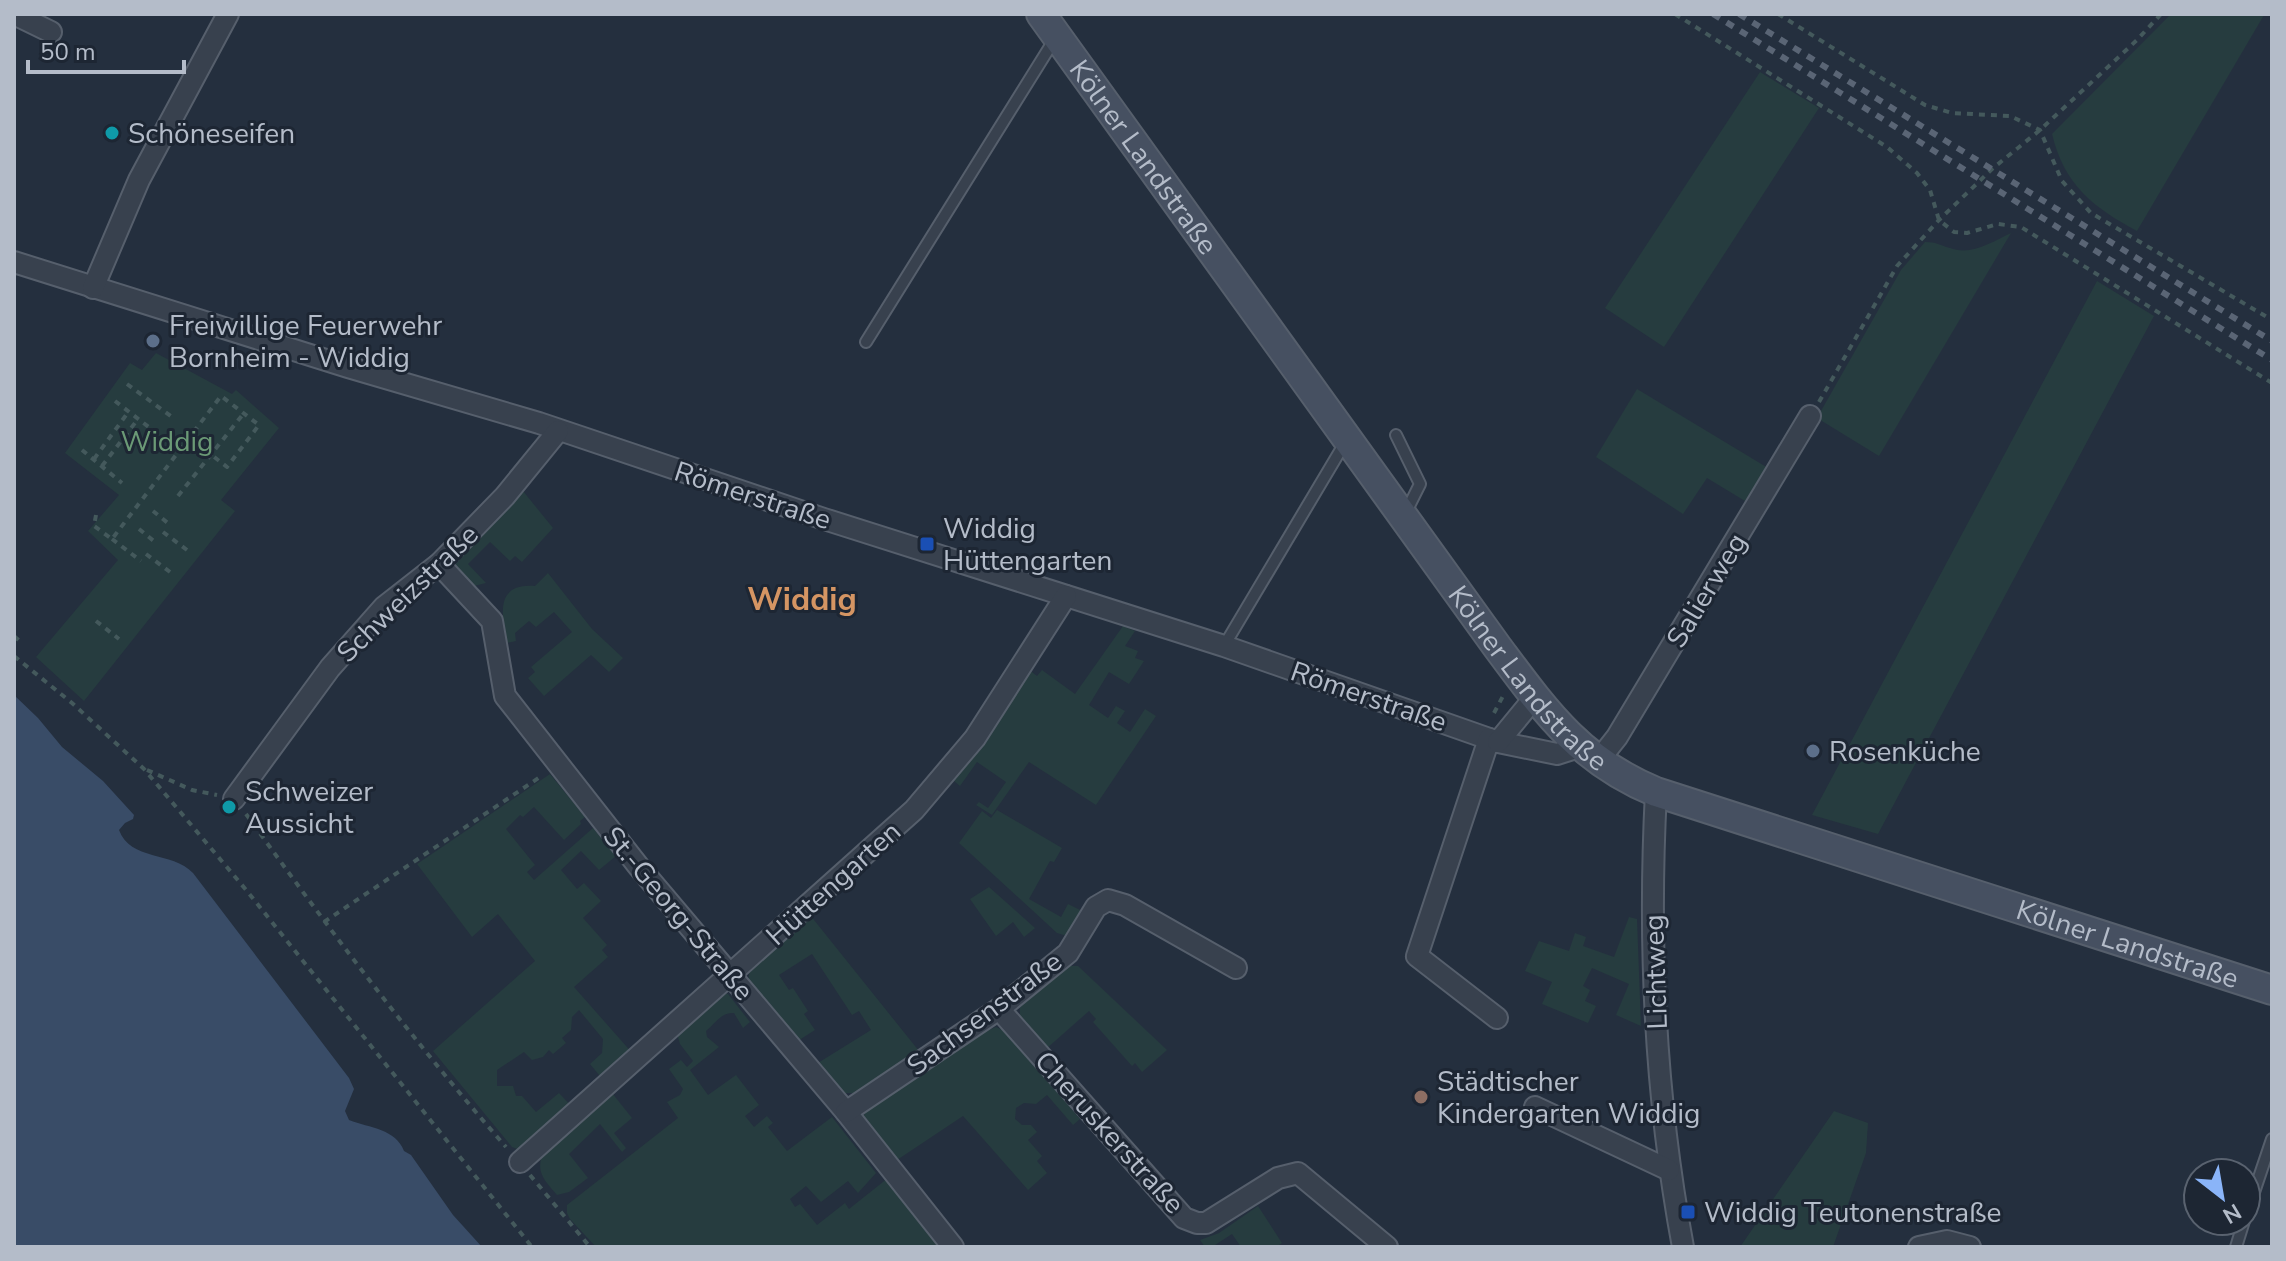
<svg xmlns="http://www.w3.org/2000/svg" width="2286" height="1261" viewBox="0 0 2286 1261" font-family="'Nunito Sans',sans-serif">
<style>
.green{fill:#263c3f}
.water{fill:#394c67}
.lines{fill:none;stroke-linecap:round;stroke-linejoin:round}
.service-casing{stroke:#565f6c;stroke-width:14}
.minor-casing{stroke:#565f6c;stroke-width:24}
.secondary-casing{stroke:#565f6c;stroke-width:32}
.path{stroke:#44595c;stroke-width:4;stroke-dasharray:6 6;stroke-linecap:butt}
.service{stroke:#38414e;stroke-width:10}
.minor{stroke:#38414e;stroke-width:20}
.secondary{stroke:#465061;stroke-width:28}
.rail{stroke:#5a6575;stroke-width:6;stroke-dasharray:8 8;stroke-linecap:butt}
.culture-dot{fill:#0f9aa8;stroke:#1d2633;stroke-width:3}
.service-dot{fill:#5c6f8a;stroke:#1d2633;stroke-width:3}
.transit-dot{fill:#1a4fb4;stroke:#1d2633;stroke-width:3}
.education-dot{fill:#8d6e63;stroke:#1d2633;stroke-width:3}
.labels{text-anchor:middle;stroke-width:6;stroke-linejoin:round;paint-order:stroke}
.poi-label{font-size:28px;fill:#b4bcc9;stroke:#1d2633;text-anchor:start}
.street-label{font-size:28px;fill:#b4bcc9;stroke:#1d2633}
.park-label{font-size:28px;fill:#6b9a76;stroke:#1d2633}
.quarter-label{font-size:32px;font-weight:bold;fill:#d59563;stroke:#1d2633}
</style>
<rect width="100%" height="100%" fill="#242f3e"/>
<!-- green -->
<g class="green">
<path d="M2171,14L2264,15L2137,231C2094,208 2064,185 2052,134Z"/>
<path d="M1760,72L1819,108L1664,347L1605,308Z"/>
<path d="M2011,233L1879,456L1817,418L1901,270L1925,242C1937,242 1939,245 1950,248C1971,256 1992,242 2011,233Z"/>
<path d="M2097,281L2154,316L1878,834L1812,815Z"/>
<path d="M156,353L232,394L236,390L279,428L221,500L235,511L84,701L36,657L118,560L88,531L119,495L65,453L130,363L142,370Z"/>
<path d="M1637,389L1768,468L1745,501L1707,478L1683,514L1596,457Z"/>
<path d="M523,491L553,528L522,562L515,556L510,561L490,542L468,564L486,583L474,586L456,567V557Z"/>
<path d="M548,573L592,629L623,658L609,672L591,655L544,696L528,678L535,672L531,667L572,632L554,612L536,627L529,621L515,633L516,641L507,643C502,615 494,583 535,586Z"/>
<path d="M1123,626L1135,631L1125,646L1138,651L1135,658L1144,661L1129,684L1109,672L1089,705L1108,718L1116,706L1125,711L1117,723L1130,732L1145,709L1156,716L1096,805L1029,762L992,815L976,805L979,802L988,808L1006,782L977,762L960,786L954,781L1008,706L1028,669L1037,676L1042,670L1075,694Z"/>
<path d="M550,774L585,817L580,821L581,824L564,840L534,807L523,817L520,815L506,829L535,865L527,872L534,880L593,828L616,856L599,870L581,851L561,870L577,889L584,883L601,901L583,918L607,945L602,950L608,957L574,987L634,1055L604,1081L590,1064L602,1053L603,1039L579,1010L572,1017L571,1030L562,1038L566,1043L553,1054L549,1050L543,1057L532,1060L524,1052L497,1070V1086H513L516,1096H522L536,1112L559,1093L574,1109L520,1150L512,1147L433,1051L535,961L498,914L472,937L417,864Z"/>
<path d="M997,810L1062,848L1054,862L1050,861L1029,899L1061,917L1068,904L1084,912L1067,936L1057,933L959,843L982,811L991,818Z"/>
<path d="M989,887L1035,928L1034,929L1024,937L1013,922L996,936L970,899Z"/>
<path d="M810,915L919,1051L855,1093H842L813,1066L871,1030L859,1011L852,1015L812,954L779,975L789,990L793,988L808,1011L804,1014L815,1030L796,1042L748,981L750,970Z"/>
<path d="M1629,917L1637,919L1641,1026L1616,1015L1629,984L1592,968L1583,986L1590,990L1585,1001L1596,1006L1588,1023L1542,1004L1552,982L1525,971L1539,941L1569,951L1575,933L1586,937L1583,946L1614,957Z"/>
<path d="M1069,966H1078L1167,1050L1142,1072L1135,1063L1132,1066L1093,1022L1096,1019L1089,1011L1046,1049L1020,1018V1007Z"/>
<path d="M722,993L728,994L750,1022L743,1028L734,1013C720,1013 717,1022 706,1031L707,1037L719,1047L690,1070L708,1095L736,1075L759,1105L745,1116L754,1127L767,1116L773,1123L768,1127L787,1151L832,1117L876,1173L858,1193L848,1181L821,1202L806,1186L790,1199L795,1207L800,1204L817,1225L845,1203L849,1209L888,1178L942,1247H596L570,1219L567,1213V1205L678,1118L667,1102L680,1095L683,1089L669,1069L681,1060L687,1067L693,1061L680,1044L677,1034Z"/>
<path d="M996,1027L1005,1031L1080,1119L1073,1125L1047,1095L1036,1104L1024,1103L1016,1108L1015,1119L1022,1125H1031L1037,1132L1028,1140L1042,1156L1037,1161L1047,1173L1028,1190L963,1116L894,1162L866,1123L864,1115L868,1108L982,1033Z"/>
<path d="M612,1093L632,1118L614,1133L626,1148L622,1152L600,1124L569,1154L588,1178L569,1192L557,1195C546,1182 536,1173 542,1156Z"/>
<path d="M1834,1111L1868,1123L1866,1153L1833,1247H1740Z"/>
<path d="M1258,1206L1282,1243L1276,1247H1241L1232,1234L1212,1247H1205L1200,1240L1219,1233Z"/>
</g>
<!-- water -->
<path class="water" d="M14,695L38,718L62,747L103,781L134,815L133,819L125,823L119,830C130,861 172,851 193,873L349,1078L354,1089L345,1111L349,1120C370,1128 396,1129 404,1151L411,1155L453,1215L482,1247H14Z"/>
<g class="lines">
<defs>
<g id="service">
<path d="M866,342L1056,37"/>
<path d="M1396,435L1420,484L1405,514"/>
<path d="M1224,646L1346,441"/>
<path d="M2246,1216L2272,1139"/>
<path d="M2236,1247L2244,1221"/>
</g>
<g id="minor">
<path d="M14,14L51,32"/>
<path d="M14,262L348,367L539,423L824,519L1224,646L1498,742L1557,754L1579,747"/>
<path d="M93,288L139,180L228,14"/>
<path d="M439,564L492,621L505,696L639,867L846,1112L953,1247"/>
<path d="M1489,739L1417,956L1497,1018"/>
<path d="M1498,742L1535,697"/>
<path d="M1598,761L1617,737L1810,416"/>
<path d="M1656,792C1648,944 1655,1097 1683,1247"/>
<path d="M234,799L330,668L384,607L439,564L505,496L558,431"/>
<path d="M999,1009L1184,1218L1197,1223H1206L1278,1178L1298,1173L1387,1247"/>
<path d="M1535,1107L1669,1170"/>
<path d="M846,1112L999,1009L1068,953L1096,907L1108,900L1125,905L1236,968"/>
<path d="M520,1162L914,810L975,738L1066,596"/>
<path d="M1919,1247L1947,1241L1970,1247"/>
</g>
<g id="secondary">
<path id="s1" d="M1041,14L1498,648C1545,711 1580,761 1656,792L2272,990"/>
</g>
</defs>
<!-- service casing -->
<use href="#service" class="service-casing"/>
<!-- minor casing -->
<use href="#minor" class="minor-casing"/>
<!-- secondary casing -->
<use href="#secondary" class="secondary-casing"/>
<!-- path -->
<g class="path">
<path d="M1675,14L1887,147L1917,173L1930,190L1939,220L1954,232L1967,233L1998,224L2021,227L2272,383"/>
<path d="M1778,14L1925,105L1952,113L2010,116L2040,130L2062,181L2091,213L2272,320"/>
<path d="M127,384L172,417"/>
<path d="M115,401L159,435"/>
<path d="M1819,402L1897,266L1939,220L1992,169L2040,130L2137,40L2161,14"/>
<path d="M82,450L122,483"/>
<path d="M94,459L129,411"/>
<path d="M102,466L138,419"/>
<path d="M178,496L244,413"/>
<path d="M153,511L169,524"/>
<path d="M96,515L94,526L112,539L221,396L259,425L227,467L190,438"/>
<path d="M139,529L155,542"/>
<path d="M163,532L191,553"/>
<path d="M112,539L141,561"/>
<path d="M146,554L174,575"/>
<path d="M96,621L119,639"/>
<path d="M14,636L22,643"/>
<path d="M14,656L72,703L144,769L247,891L532,1247"/>
<path d="M1494,713L1503,696"/>
<path d="M147,770L192,790L217,795"/>
<path d="M246,814C329,929 413,1041 506,1147"/>
<path d="M324,922L543,775"/>
<path d="M530,1175L590,1247"/>
</g>
<!-- service -->
<use href="#service" class="service"/>
<!-- minor -->
<use href="#minor" class="minor"/>
<!-- secondary -->
<use href="#secondary" class="secondary"/>
<!-- rail -->
<g class="rail">
<path d="M1713,14L2272,360"/>
<path d="M1739,14L2272,341"/>
</g>
</g>
<!-- markers -->
<g class="culture-dot">
<circle cx="112" cy="133" r="8"/>
<circle cx="229" cy="807" r="8"/>
</g>
<g class="service-dot">
<circle cx="153" cy="341" r="8"/>
<circle cx="1813" cy="751" r="8"/>
</g>
<g class="transit-dot">
<rect x="919" y="536" width="16" height="16" rx="4"/>
<rect x="1680" y="1204" width="16" height="16" rx="4"/>
</g>
<circle class="education-dot" cx="1421" cy="1097" r="8"/>
<g class="labels">
<!-- poi labels -->
<g class="poi-label">
<text x="128" y="143">Schöneseifen</text>
<text x="169" y="335">Freiwillige Feuerwehr<tspan x="169" dy="32">Bornheim - Widdig</tspan></text>
<text x="943" y="538">Widdig<tspan x="943" dy="32">Hüttengarten</tspan></text>
<text x="1829" y="761">Rosenküche</text>
<text x="245" y="801">Schweizer<tspan x="245" dy="32">Aussicht</tspan></text>
<text x="1437" y="1091">Städtischer<tspan x="1437" dy="32">Kindergarten Widdig</tspan></text>
<text x="1704" y="1222">Widdig Teutonenstraße</text>
</g>
<!-- street labels -->
<g class="street-label">
<text dy="10" stroke="none"><textPath href="#s1" startOffset="176">Kölner Landstraße</textPath></text>
<text transform="translate(753 495) rotate(18)" y="10">Römerstraße</text>
<text transform="translate(1706 590) rotate(-59)" y="10">Salierweg</text>
<text transform="translate(407 593) rotate(-44)" y="10">Schweizstraße</text>
<text dy="10" stroke="none"><textPath href="#s1" startOffset="824">Kölner Landstraße</textPath></text>
<text transform="translate(1369 696) rotate(19)" y="10">Römerstraße</text>
<text transform="translate(833 883) rotate(-42)" y="10">Hüttengarten</text>
<text transform="translate(679 913) rotate(50)" y="10">St.-Georg-Straße</text>
<text dy="10" stroke="none"><textPath href="#s1" startOffset="1494">Kölner Landstraße</textPath></text>
<text transform="translate(1655 972) rotate(-92)" y="10">Lichtweg</text>
<text transform="translate(984 1013) rotate(-37)" y="10">Sachsenstraße</text>
<text transform="translate(1110 1132) rotate(48)" y="10">Cheruskerstraße</text>
</g>
<!-- park labels -->
<g class="park-label">
<text x="167" y="451">Widdig</text>
</g>
<!-- quarter labels -->
<g class="quarter-label">
<text x="802" y="610">Widdig</text>
</g>
</g>
<!-- border -->
<rect width="2286" height="1261" fill="none" stroke="#b4bcc9" stroke-width="32"/>
<!-- north arrow -->
<g transform="translate(2222 1197) rotate(149)"><circle r="38" fill="#1d2633" stroke="#59626f" stroke-width="2"/>
<path d="M0-6L14 30L0 20L-14 30Z" fill="#8ab4f8"/>
<text y="-12" font-size="22" font-weight="bold" text-anchor="middle" fill="#b4bcc9">N</text>
</g>
<!-- scale -->
<path d="M28 60v12h156v-12" fill="none" stroke="#b4bcc9" stroke-width="4"/>
<text x="40" y="60" font-size="24" fill="#b4bcc9" stroke="#1d2633" stroke-width="6" paint-order="stroke">50 m</text>
</svg>
